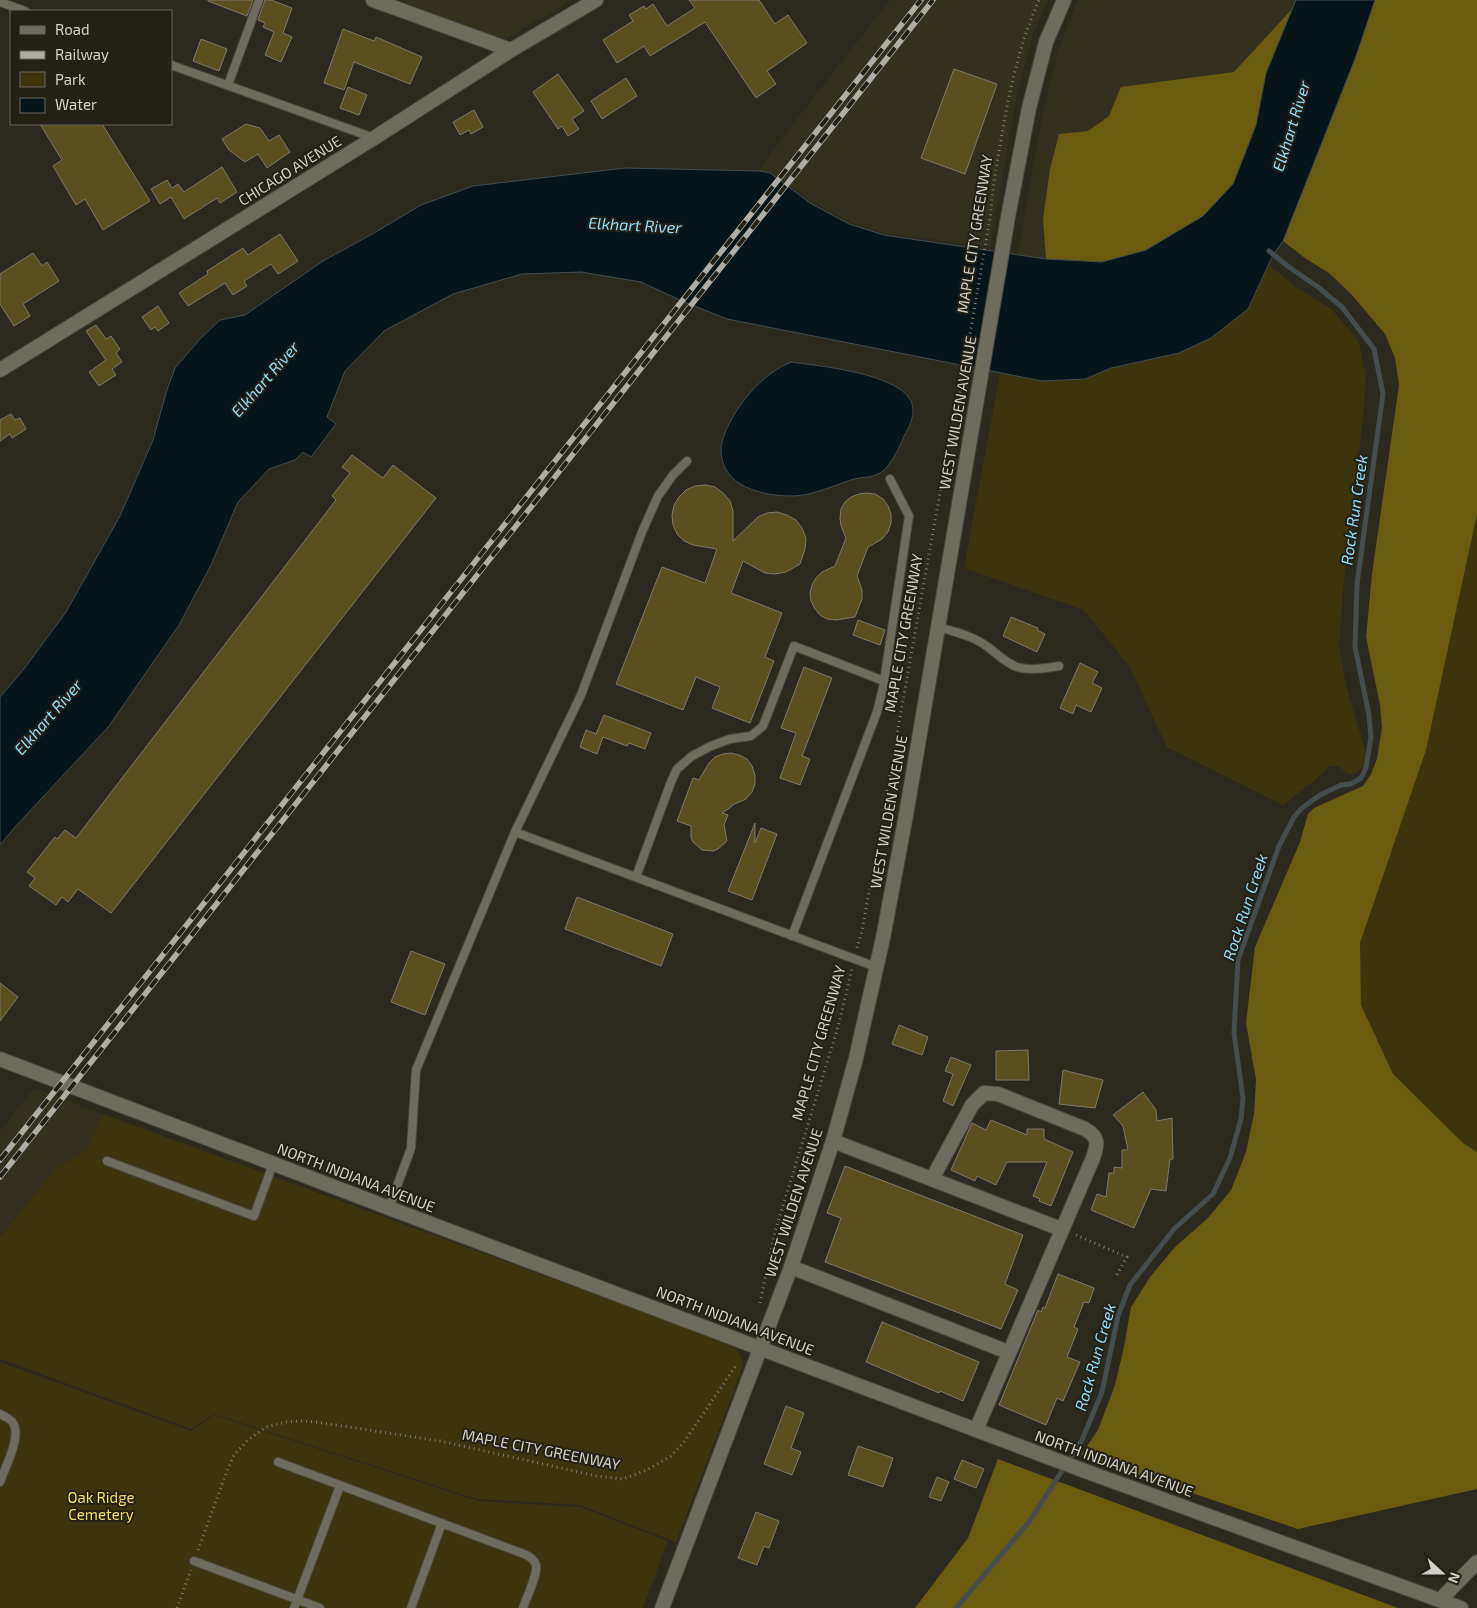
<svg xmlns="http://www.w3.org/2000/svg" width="1477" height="1608" viewBox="0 0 1477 1608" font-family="'Exo 2',sans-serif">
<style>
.built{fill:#33301e}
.green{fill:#3c340d}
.forest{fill:#6a5b0f}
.water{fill:#07151b;stroke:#444d50}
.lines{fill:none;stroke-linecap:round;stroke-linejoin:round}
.stream{stroke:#444d50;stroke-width:5}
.building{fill:#5a4f1f;stroke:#7e7b6e}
.service-casing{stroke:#4a483f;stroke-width:10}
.minor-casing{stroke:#4a483f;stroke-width:16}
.tertiary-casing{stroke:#4a483f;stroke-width:16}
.path{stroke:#7e7c73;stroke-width:3;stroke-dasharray:1 4;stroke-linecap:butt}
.service{stroke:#6e6c5f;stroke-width:8}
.minor{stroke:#6e6c5f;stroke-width:14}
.tertiary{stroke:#6e6c5f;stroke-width:14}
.rail-casing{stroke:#afada5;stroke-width:5.5}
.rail{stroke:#232016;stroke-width:4;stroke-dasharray:11;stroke-linecap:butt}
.labels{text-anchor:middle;stroke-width:4;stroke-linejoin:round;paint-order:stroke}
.street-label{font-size:15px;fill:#d3d1ca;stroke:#232016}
.park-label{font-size:15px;fill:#f9df64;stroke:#232016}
.water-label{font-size:16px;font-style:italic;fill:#92ddfc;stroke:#232016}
</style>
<rect width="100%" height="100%" fill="#2c2a1f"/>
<!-- built -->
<g class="built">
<path d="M405,0H572L509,37L500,38L489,35L406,3Z"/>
<path d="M890,0H1048L1034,32L1018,90L990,247L884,233L850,222L812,201L770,173L759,171L788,130Z"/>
<path d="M1078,0H1296L1266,73L1046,259L1018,255L1042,116L1057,53Z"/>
<path d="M34,1088L103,1114L87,1149L55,1169L0,1236V1131Z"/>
</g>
<!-- green -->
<g class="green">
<path d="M1269,265L1295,286L1331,309L1358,340L1366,375L1363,419L1343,591L1339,648L1347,689L1366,753L1363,766L1355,774H1347L1339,766H1330L1316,779L1283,805L1167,747L1129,666L1084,610L964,568L1000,373L1042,381L1085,379L1111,368L1179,353L1248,309Z"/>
<path d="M1477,487V1159L1387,1080L1355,1010V942Z"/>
<path d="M103,1114L730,1344C738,1349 743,1357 743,1367L676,1542L580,1505L477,1499L214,1414L191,1429L0,1359V1237L55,1169L87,1149Z"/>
<path d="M0,1362L191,1431L214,1415L478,1501L580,1507L668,1541L643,1608H0Z"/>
</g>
<!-- forest -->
<g class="forest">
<path d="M1375,0H1477V514L1426,750L1360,943L1361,1005L1393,1074L1463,1143L1477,1152V1489L1298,1529L1081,1455L1098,1430L1115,1385L1124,1347L1131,1307L1150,1277L1175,1247L1208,1218L1231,1190L1246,1152L1254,1114L1256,1080L1246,1023L1255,947L1300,842L1308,814L1314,808L1363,786L1371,774L1377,759L1382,727L1380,705L1366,637L1372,574L1399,385L1395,358L1385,334L1352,295L1330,274L1305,258L1283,241L1355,59Z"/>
<path d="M1292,9L1266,73L1256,125L1233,184L1203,216L1146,250L1102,262L1046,259L1043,219L1050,169L1059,134L1088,131L1109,116L1121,87L1234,72Z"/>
<path d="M998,1459L1398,1608H915L968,1538Z"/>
</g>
<!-- water -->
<g class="water">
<path d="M1296,0H1375L1355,59L1283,241L1273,255L1248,309L1211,338L1179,353L1111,368L1085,379L1042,381L727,319L682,301L641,282L581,272L522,274L453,294L384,331L345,371L327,417L336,424L311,457L303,452L295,460L269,469L238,502L211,565L179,625L109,726L15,827L0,845V697L24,669L66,612L120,516L153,440L166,393L175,368L200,339L220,320L245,315L323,261L374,233L421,205L473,186L625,168L759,171L770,173L810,203L849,224L884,235L1046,259L1102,262L1146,250L1203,216L1233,184L1256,125L1266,73Z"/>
<path d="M791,362C818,366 915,374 913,411C913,420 908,429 904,436C899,448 889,471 876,475C869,478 861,477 854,479C835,485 812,496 792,496C763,496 721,487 721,450C721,439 728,425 734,415C747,393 767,372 791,362Z"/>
</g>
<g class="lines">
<!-- stream -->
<path class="stream" d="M956,1608L1029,1522L1082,1440L1102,1392L1118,1316L1130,1285L1175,1228L1213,1194L1230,1158L1241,1119L1243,1098L1234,1033L1238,960L1279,846L1294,817L1302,808L1320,795L1341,785L1351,784L1361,778L1366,768L1371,737L1369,715L1355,647L1357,584L1383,394L1374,349L1342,307L1318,287L1289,267L1269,251"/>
</g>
<!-- building -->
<g class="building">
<path d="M208,0H253L247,16L208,1Z"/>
<path d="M265,0H271L292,8L283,33L292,37L281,62L265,55L274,32L263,27L265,23L258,20Z"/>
<path d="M689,0H759L775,24L788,15L807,43L767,71L776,84L756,98L705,22L650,56L644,46L617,63L603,40L633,21L629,15L644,6L646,9L653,4L667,26L695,8Z"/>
<path d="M343,29L374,41L376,37L422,57L410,84L354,62L344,90L324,83Z"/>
<path d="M201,39L227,49L219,71L193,61Z"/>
<path d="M954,69L997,84L965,174L921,158Z"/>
<path d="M558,74L584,111L572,119L579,129L568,136L562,126L558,129L533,92Z"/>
<path d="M626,78L637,96L602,119L591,101Z"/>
<path d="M348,87L367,95L359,115L340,108Z"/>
<path d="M474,110L483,127L471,134L469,130L460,135L453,122Z"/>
<path d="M40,124H102L150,201L103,230L85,199L76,205L53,166L62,160Z"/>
<path d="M246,124L260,128L269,141L279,135L290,152L267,168L258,154L245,162L229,150L222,139Z"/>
<path d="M222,167L237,192L220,203L217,198L184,219L171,197L160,204L151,189L167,180L172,188L178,184L184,192Z"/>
<path d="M280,234L298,261L278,274L271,264L244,281L247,286L233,295L225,283L188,306L179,293L208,274L207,271L243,248L248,255Z"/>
<path d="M33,253L42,266L47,262L59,281L23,304L30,316L14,326L0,304V274Z"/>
<path d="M158,306L169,323L158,331L155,327L151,330L142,317Z"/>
<path d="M96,325L106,339L111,336L120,349L116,353L122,362L112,369L116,375L99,386L89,372L106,360L86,331Z"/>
<path d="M11,414L15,420L20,418L26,429L12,438L10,434L0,441V420Z"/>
<path d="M352,455L383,478L393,465L436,498L111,913L78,889L68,902L62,897L56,905L29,886L35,878L27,872L55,837L57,839L65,830L76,838L336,500L332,496L350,473L342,467Z"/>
<path d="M705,485L715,487L723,493L730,501L733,511V541L758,517L767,513L777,512L787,515L796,520L802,528L806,538L805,549L800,564L786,572L775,574L765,573L743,561L731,593L782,613L765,657L774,661L750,723L712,708L720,687L696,677L683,710L616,684L662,567L705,583L717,549L693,545L684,541L677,534L673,525L672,515L674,505L679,497L686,490L695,486Z"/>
<path d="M867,493L875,494L883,499L888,506L891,514V523L888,532L882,539L868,547L857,576L862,590V599L855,617L836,620L827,619L820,615L815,609L811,601L810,593L812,585L816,578L822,572L835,566L846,538L841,526L840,518L841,509L845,502L851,497L859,494Z"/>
<path d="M1011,617L1038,628L1037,630L1045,634L1037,652L1003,636Z"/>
<path d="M858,620L885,630L880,645L853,635Z"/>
<path d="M1080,663L1098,672L1092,683L1102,688L1091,712L1076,705L1073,714L1060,708Z"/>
<path d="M804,667L832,678L802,756L810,759L800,785L780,778L796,733L781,728Z"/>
<path d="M604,715L651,733L645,749L629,743L627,746L603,737L597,754L580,747L586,730L596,734Z"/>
<path d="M731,753L739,755L747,759L752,766L755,775V784L752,792L746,799L732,805L731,807L722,813L728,815L724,825L727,841L718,849L713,851L702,850L693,842L691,837V826L677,821L693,778L699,780L709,763L715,757L723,754Z"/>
<path d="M755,823V843L761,828L777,834L752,900L728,891Z"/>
<path d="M577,897L673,934L661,966L565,929Z"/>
<path d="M411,951L445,964L425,1015L391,1002Z"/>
<path d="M0,983L18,997L0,1021Z"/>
<path d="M899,1025L928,1037L922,1055L892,1044Z"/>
<path d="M1028,1050L1029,1080H996V1051Z"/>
<path d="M951,1057L971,1065L953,1106L943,1101L953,1074L945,1071Z"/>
<path d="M1063,1070L1103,1080L1095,1108L1059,1104Z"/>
<path d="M1143,1092L1156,1110L1157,1121L1172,1118L1173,1159H1170L1166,1191L1151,1189L1134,1228L1091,1210L1097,1194L1106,1197L1109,1173H1114V1167L1122,1168V1150H1128L1123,1126L1113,1115Z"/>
<path d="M991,1120L1027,1135V1129H1044V1139L1073,1152L1051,1206L1039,1201L1040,1199L1033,1196L1047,1162H1007L996,1185L977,1176L975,1181L951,1170L972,1123L986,1130Z"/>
<path d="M845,1166L1023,1235L1005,1284L1018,1290L1001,1329L825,1262L841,1218L827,1213Z"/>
<path d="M1058,1274L1094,1288L1089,1303L1084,1302L1074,1327L1078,1329L1067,1357L1080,1362L1063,1401L1057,1398L1046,1425L999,1405L1038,1310L1041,1312L1043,1307L1045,1308Z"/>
<path d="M882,1322L979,1362L963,1401L940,1391L939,1393L866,1362Z"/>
<path d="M786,1406L804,1413L791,1448L801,1452L792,1475L764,1464Z"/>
<path d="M858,1446L893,1458L883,1487L848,1475Z"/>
<path d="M962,1460L984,1469L976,1488L954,1479Z"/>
<path d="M937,1477L949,1482L941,1501L929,1497Z"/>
<path d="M756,1512L779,1521L769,1548L764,1546L757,1565L738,1558Z"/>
</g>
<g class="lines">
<defs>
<g id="service">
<path d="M0,2L25,11"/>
<path d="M171,65L374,138"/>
<path d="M228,85L259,0"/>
<path d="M938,627C956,632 973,636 988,647C997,654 1006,663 1017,667C1030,671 1046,668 1059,666"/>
<path d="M515,832L876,967"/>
<path d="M636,877L671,782L677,769L692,756L711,746L730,739L751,736L763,726L794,646L884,681"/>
<path d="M792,936L877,712L883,688L909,516L890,479"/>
<path d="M107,1161L254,1216L273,1164"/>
<path d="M389,1208L411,1148L416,1070L515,832L581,695L642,532L658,496L673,475L687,461"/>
<path d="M0,1414C4,1416 11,1419 13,1423C22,1437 5,1467 0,1482"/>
<path d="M278,1462L524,1554C529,1556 534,1559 536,1565C538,1575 526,1598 523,1608"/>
<path d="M194,1561L320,1608"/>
<path d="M294,1608L340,1486"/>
<path d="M411,1608L442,1523"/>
</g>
<g id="minor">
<path d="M373,0L511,50"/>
<path d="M833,1141L1061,1229"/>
<path d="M932,1179L972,1105L984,1093L998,1094L1085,1129C1099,1137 1098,1144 1093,1158L976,1430"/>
<path d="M791,1267L1008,1352"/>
</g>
<g id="tertiary">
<path d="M0,370L374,138L511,50L596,0"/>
<path d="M0,1059L389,1208L1085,1471L1461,1608"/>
<path d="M1440,1600L1477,1562"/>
<path d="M662,1608L791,1267L833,1141L856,1058L883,938L906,815L1008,217L1029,108L1046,42L1064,0"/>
</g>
</defs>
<!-- service casing -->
<use href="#service" class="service-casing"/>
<!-- minor casing -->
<use href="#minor" class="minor-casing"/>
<!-- tertiary casing -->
<use href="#tertiary" class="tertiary-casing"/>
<!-- path -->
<g class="path">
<path d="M857,948L862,931L952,425L958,404L991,212C992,188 997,164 1001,140C1009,92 1019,45 1039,0"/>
<path d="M1076,1235L1127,1257L1116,1276"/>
<path d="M760,1303L776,1228L838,1027L852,969"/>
<path d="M198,1550L227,1471L234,1455L248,1440L266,1427L286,1422L302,1421L316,1422L440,1441L597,1476L623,1479L647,1470L671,1456L684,1442L737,1364"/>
<path d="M177,1608L191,1570"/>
</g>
<!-- service -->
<use href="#service" class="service"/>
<!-- minor -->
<use href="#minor" class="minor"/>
<!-- tertiary -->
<use href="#tertiary" class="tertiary"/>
<defs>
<g id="rail">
<path d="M0,1160L921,0"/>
<path d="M0,1177L933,0"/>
</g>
</defs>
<!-- rail casing -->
<use href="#rail" class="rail-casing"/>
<!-- rail -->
<use href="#rail" class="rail"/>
</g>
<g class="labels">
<!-- street labels -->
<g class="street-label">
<text transform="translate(290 171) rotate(-32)" y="5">CHICAGO AVENUE</text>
<text transform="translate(975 234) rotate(-81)" y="5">MAPLE CITY GREENWAY</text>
<text transform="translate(958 413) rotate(-80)" y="5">WEST WILDEN AVENUE</text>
<text transform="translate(904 633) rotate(-80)" y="5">MAPLE CITY GREENWAY</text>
<text transform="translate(889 812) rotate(-80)" y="5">WEST WILDEN AVENUE</text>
<text transform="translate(819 1043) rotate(-74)" y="5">MAPLE CITY GREENWAY</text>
<text transform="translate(356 1178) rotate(21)" y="5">NORTH INDIANA AVENUE</text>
<text transform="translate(794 1203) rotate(-72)" y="5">WEST WILDEN AVENUE</text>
<text transform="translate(735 1321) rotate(21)" y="5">NORTH INDIANA AVENUE</text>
<text transform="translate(541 1450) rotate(11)" y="5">MAPLE CITY GREENWAY</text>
<text transform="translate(1114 1464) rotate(20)" y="5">NORTH INDIANA AVENUE</text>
</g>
<!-- park labels -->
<g class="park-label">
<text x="101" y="1503">Oak Ridge<tspan x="101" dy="17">Cemetery</tspan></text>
</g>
<!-- water labels -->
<g class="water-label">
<text transform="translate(1291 126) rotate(-73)" y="6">Elkhart River</text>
<text transform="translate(635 225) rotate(3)" y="6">Elkhart River</text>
<text transform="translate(265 379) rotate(-49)" y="6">Elkhart River</text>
<text transform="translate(1354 510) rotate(-82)" y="6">Rock Run Creek</text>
<text transform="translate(48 717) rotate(-49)" y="6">Elkhart River</text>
<text transform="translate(1245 907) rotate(-72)" y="6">Rock Run Creek</text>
<text transform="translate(1095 1357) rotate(-74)" y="6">Rock Run Creek</text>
</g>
</g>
<!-- legend -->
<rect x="10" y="10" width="162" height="115" fill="#232016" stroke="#69675e"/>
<rect x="20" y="26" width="25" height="8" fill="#6e6c5f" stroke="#69675e"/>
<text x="55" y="35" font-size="15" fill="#d3d1ca">Road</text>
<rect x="20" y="51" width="25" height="8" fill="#afada5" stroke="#69675e"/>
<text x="55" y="60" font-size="15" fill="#d3d1ca">Railway</text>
<rect x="20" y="72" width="25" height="15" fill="#3c340d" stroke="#69675e"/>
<text x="55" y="85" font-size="15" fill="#d3d1ca">Park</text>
<rect x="20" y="98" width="25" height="15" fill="#07151b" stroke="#69675e"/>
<text x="55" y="110" font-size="15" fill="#d3d1ca">Water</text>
<!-- north arrow -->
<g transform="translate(1442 1573) rotate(111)" stroke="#232016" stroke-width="4" paint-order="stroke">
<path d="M0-4L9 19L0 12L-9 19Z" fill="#d3d1ca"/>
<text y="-8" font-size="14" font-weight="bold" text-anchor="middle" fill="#d3d1ca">N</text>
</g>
</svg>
